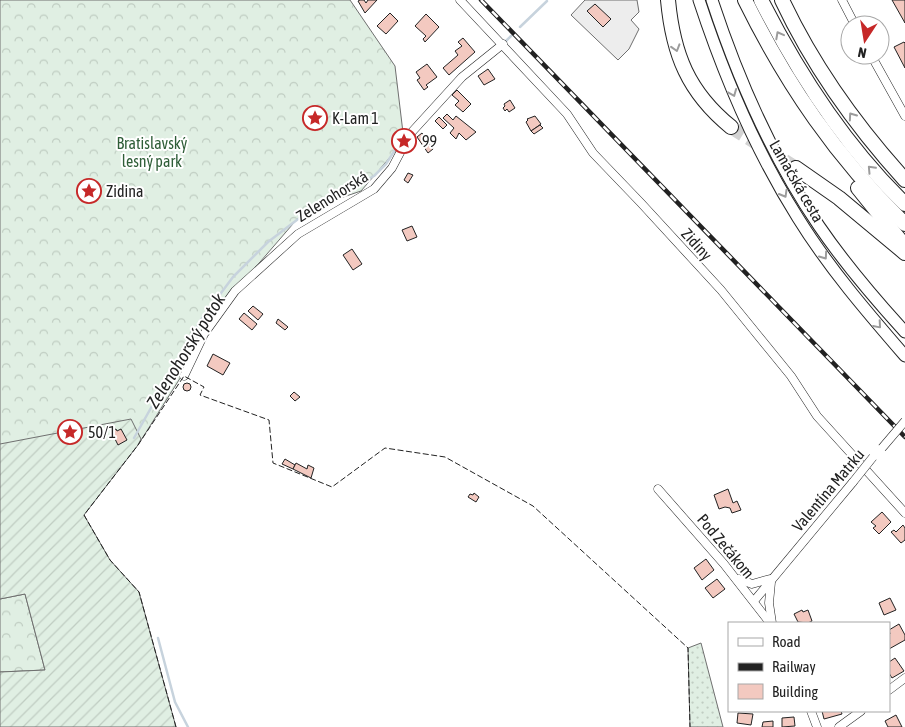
<svg xmlns="http://www.w3.org/2000/svg" width="905" height="727" viewBox="0 0 905 727" font-family="'Asap Condensed',sans-serif">
<style>
.grass{fill:url(#grass-dots);stroke:#6f6f6f}
.forest{fill:url(#forest-crowns);stroke:#6f6f6f}
.garden{fill:url(#garden-furrows);stroke:#6f6f6f}
.parking{fill:#ededed;stroke:#6f6f6f}
.lines{fill:none;stroke-linecap:round;stroke-linejoin:round}
.stream{stroke:#c7d3dd;stroke-width:2.5}
.building{fill:#f3c9c0;stroke:#222}
.motorway-tunnel{stroke:#d3d3d3;stroke-width:14;stroke-dasharray:14 7;stroke-linecap:butt}
.minor-casing{stroke:#222;stroke-width:9}
.primary-casing{stroke:#222;stroke-width:13}
.motorway-casing{stroke:#222;stroke-width:16}
.minor{stroke:#fff;stroke-width:8}
.primary{stroke:#fff;stroke-width:11}
.motorway{stroke:#fff;stroke-width:14}
.rail-casing{stroke:#222;stroke-width:4.5}
.rail{stroke:#fff;stroke-width:2.5;stroke-dasharray:8;stroke-linecap:butt}
.minor-bridge-casing{stroke:#222;stroke-width:9;stroke-linecap:butt}
.minor-bridge{stroke:#fff;stroke-width:8}
.fence{stroke:#222;stroke-width:1;stroke-dasharray:6 2.5;stroke-linecap:butt}
.oneway{stroke:#9c9c9c}
.labels{text-anchor:middle;stroke-width:4;stroke-linejoin:round;paint-order:stroke}
.poi-label{font-size:16px;fill:#222;stroke:#fff;text-anchor:start}
.park-label{font-size:16px;fill:#2f5e38;stroke:#fff}
.street-label{font-size:16px;fill:#222;stroke:#fff}
.water-label{font-size:18px;font-style:italic;fill:#222;stroke:#fff}
</style>
<defs>
<pattern id="grass-dots" width="8" height="8" patternUnits="userSpaceOnUse" patternTransform="scale(1.25)"><rect width="8" height="8" fill="#e0efe3"/><path d="M2 2h.1M6 6h.1" fill="none" stroke="#c0cdc2" stroke-width="1.8" stroke-linecap="round"/></pattern>
<pattern id="forest-crowns" width="20" height="18" patternUnits="userSpaceOnUse" patternTransform="scale(1.25)"><rect width="20" height="18" fill="#e0efe3"/><path d="M2 6a3 3 0 1 1 6 0M12 15a3 3 0 1 1 6 0" fill="none" stroke="#c0cdc2"/></pattern>
<pattern id="garden-furrows" width="10" height="10" patternUnits="userSpaceOnUse" patternTransform="scale(1.25)"><rect width="10" height="10" fill="#e0efe3"/><path d="M-1 1l2-2M0 10L10 0M9 11l2-2" fill="none" stroke="#c0cdc2"/></pattern>
</defs>
<rect width="100%" height="100%" fill="#fff"/>
<!-- grass -->
<path class="grass" d="M701,643L723,727H690L688,648Z"/>
<!-- forest -->
<g class="forest">
<path d="M0,0H350L395,66L404,141L361,191L305,210L235,291L138,445L0,466Z"/>
<path d="M25,594L45,670L0,672V599Z"/>
</g>
<!-- garden -->
<path class="garden" d="M131,419L141,439L138,445L84,515L110,560L139,592L176,727H0V672L45,670L25,594L0,599V444Z"/>
<!-- parking -->
<path class="parking" d="M585,0H637L639,12L631,20L639,29L629,49L618,60L571,15Z"/>
<g class="lines">
<!-- stream -->
<g class="stream">
<path d="M520,27L547,1"/>
<path d="M505,42L511,36"/>
<path d="M134,438L200,321L233,277L268,242L306,213L374,176L386,164L404,136"/>
<path d="M158,638L175,702L188,727"/>
</g>
</g>
<!-- building -->
<g class="building">
<path d="M360,0H364L366,3L368,0H377L365,13L358,1Z"/>
<path d="M892,0H905V23Z"/>
<path d="M595,4L611,19L603,27L587,11Z"/>
<path d="M390,13L398,21L386,34L377,26Z"/>
<path d="M426,14L439,27L425,42L423,39L426,36L415,26Z"/>
<path d="M463,38L475,52L449,75L443,68L458,55L455,51L462,46L458,42Z"/>
<path d="M904,42L905,43V68L894,47Z"/>
<path d="M427,64L437,77L426,85L428,87L424,90L417,80L420,78L416,72Z"/>
<path d="M488,69L495,79L484,85L478,76Z"/>
<path d="M457,90L471,104L463,112L455,105L459,101L452,95Z"/>
<path d="M510,100L515,108L509,112L507,109L505,111L503,108L505,106L504,104Z"/>
<path d="M447,114L453,120L456,116L476,132L466,140L459,133L456,139L450,133L454,128L443,118Z"/>
<path d="M535,116L541,124L531,131L526,122L528,120L527,119Z"/>
<path d="M439,117L447,125L443,129L435,121Z"/>
<path d="M540,125L543,128L534,134L531,131Z"/>
<path d="M422,133L433,149L428,153L417,137Z"/>
<path d="M408,173L413,175L408,183L404,180Z"/>
<path d="M412,226L417,237L407,241L402,230Z"/>
<path d="M352,249L362,264L353,270L343,255Z"/>
<path d="M253,306L263,314L258,320L248,311Z"/>
<path d="M244,313L257,324L252,330L239,319Z"/>
<path d="M278,319L288,327L285,330L276,323Z"/>
<path d="M213,354L230,363L223,375L207,366Z"/>
<circle cx="187" cy="387" r="4"/>
<path d="M294,392L300,397L295,401L290,396Z"/>
<path d="M116,429L117,431L121,429L127,440L118,445L111,431Z"/>
<path d="M285,459L295,465L293,469L282,464Z"/>
<path d="M296,463L307,469L308,465L314,468L311,478L293,469Z"/>
<path d="M728,489L733,503L737,501L741,510L732,513L730,508L725,507L719,509L714,495Z"/>
<path d="M474,493L479,497L476,502L468,497L470,494L473,495Z"/>
<path d="M882,512L891,522L879,534L873,528L876,526L871,522Z"/>
<path d="M903,525L905,528V540L901,543L891,532L894,530L896,532Z"/>
<path d="M706,559L714,570L702,580L694,568Z"/>
<path d="M717,579L725,589L713,598L705,588Z"/>
<path d="M890,598L896,610L884,615L879,603Z"/>
<path d="M802,610L803,612L808,610L812,621L808,623L798,622L794,614Z"/>
<path d="M899,624L905,635V640L889,649V635L890,634L889,630Z"/>
<path d="M895,658L904,671L892,678L889,673V662Z"/>
<path d="M822,711H841L842,714L824,719Z"/>
<path d="M738,713L753,714L751,725L737,723Z"/>
<path d="M896,715L902,727H888L885,721Z"/>
<path d="M794,717L795,726L782,727V718Z"/>
<path d="M773,721V727H762L763,722Z"/>
</g>
<g class="lines">
<!-- motorway-tunnel -->
<path class="motorway-tunnel" d="M731,127L796,168"/>
<defs>
<g id="minor">
<path d="M460,0L567,114L593,153L641,203L721,290L791,376L817,416L905,513"/>
<path d="M842,0L855,25"/>
<path d="M871,55L905,116"/>
<path d="M184,376L204,334L235,291L298,234L374,189L392,168L410,134L462,77L503,44"/>
<path d="M658,489L724,564L770,623"/>
<path d="M739,579L752,584L770,579"/>
<path d="M771,582L769,603L772,623"/>
<path d="M754,601L853,482"/>
<path d="M889,690L905,678"/>
<path d="M811,711L817,727"/>
<path d="M839,727L861,711"/>
</g>
<g id="primary">
<path d="M699,0C724,76 755,150 798,218C829,268 867,312 905,356"/>
<path d="M712,0C738,79 772,157 819,226C845,264 874,298 905,332"/>
</g>
<g id="motorway">
<path d="M668,0C673,54 688,92 731,127"/>
<path d="M745,0C787,85 837,158 905,224"/>
<path d="M761,0C799,75 844,145 905,204"/>
<path d="M782,0C813,66 856,126 905,180"/>
<path d="M796,168L839,198L905,253"/>
<path d="M858,188L904,245"/>
</g>
</defs>
<!-- minor casing -->
<use href="#minor" class="minor-casing"/>
<!-- primary casing -->
<use href="#primary" class="primary-casing"/>
<!-- motorway casing -->
<use href="#motorway" class="motorway-casing"/>
<!-- minor -->
<use href="#minor" class="minor"/>
<!-- primary -->
<use href="#primary" class="primary"/>
<!-- motorway -->
<use href="#motorway" class="motorway"/>
<defs>
<path id="rail" d="M481,0L905,437"/>
</defs>
<!-- rail casing -->
<use href="#rail" class="rail-casing"/>
<!-- rail -->
<use href="#rail" class="rail"/>
<defs>
<g id="minor-bridge">
<path d="M882,448L905,421"/>
<path d="M853,482L873,457"/>
</g>
</defs>
<!-- minor-bridge casing -->
<use href="#minor-bridge" class="minor-bridge-casing"/>
<!-- minor-bridge -->
<use href="#minor-bridge" class="minor-bridge"/>
<!-- fence -->
<path class="fence" d="M176,727L139,592L110,560L84,515L138,445L184,376L204,387L200,395L269,420L273,463L332,487L385,448L445,457L533,506L688,648L690,727"/>
</g>
<!-- one-way arrows -->
<defs><path id="oneway-chevron" d="M-2-3.5L2.5 0L-2 3.5" fill="none" stroke-width="1.6" stroke-linecap="round" stroke-linejoin="round" transform="scale(1.25)"/></defs>
<g class="oneway">
<use href="#oneway-chevron" transform="translate(779 35) rotate(-118)"/>
<use href="#oneway-chevron" transform="translate(676 48) rotate(73)"/>
<use href="#oneway-chevron" transform="translate(733 93) rotate(68)"/>
<use href="#oneway-chevron" transform="translate(852 116) rotate(-125)"/>
<use href="#oneway-chevron" transform="translate(871 169) rotate(-133)"/>
<use href="#oneway-chevron" transform="translate(784 194) rotate(60)"/>
<use href="#oneway-chevron" transform="translate(824 256) rotate(55)"/>
<use href="#oneway-chevron" transform="translate(878 325) rotate(49)"/>
</g>
<!-- icons -->
<defs>
<symbol id="sight-ring" viewBox="-11 -11 22 22"><circle r="9.5" fill="#fff" stroke="#c62828" stroke-width="1.5"/><path d="M0-6L1.8-2.2L6-1.7L2.9 1.2L3.7 5.4L0 3.3L-3.7 5.4L-2.9 1.2L-6-1.7L-1.8-2.2Z" fill="#c62828"/></symbol>
</defs>
<g fill-rule="evenodd">
<use href="#sight-ring" x="301" y="104" width="28" height="28"/>
<use href="#sight-ring" x="390" y="127" width="28" height="28"/>
<use href="#sight-ring" x="75" y="177" width="28" height="28"/>
<use href="#sight-ring" x="56" y="418" width="28" height="28"/>
</g>
<g class="labels">
<!-- poi labels -->
<g class="poi-label">
<text x="332" y="124">K-Lam 1</text>
<text x="422" y="147">99</text>
<text x="106" y="197">Zidina</text>
<text x="88" y="438">50/1</text>
</g>
<!-- park labels -->
<g class="park-label">
<text x="152" y="149">Bratislavský<tspan x="152" dy="18">lesný park</tspan></text>
</g>
<!-- street labels -->
<g class="street-label">
<text transform="translate(797 181) rotate(60)" y="6">Lamačská cesta</text>
<text transform="translate(332 196) rotate(-32)" y="6">Zelenohorská</text>
<text transform="translate(697 244) rotate(48)" y="6">Zidiny</text>
<text transform="translate(828 490) rotate(-50)" y="6">Valentína Matrku</text>
<text transform="translate(726 546) rotate(50)" y="6">Pod Zečákom</text>
</g>
<!-- water labels -->
<g class="water-label">
<text transform="translate(186 351) rotate(-58)" y="6">Zelenohorský potok</text>
</g>
</g>
<!-- legend -->
<rect x="728" y="622" width="162" height="90" fill="#ffffff" stroke="#a7a7a7"/>
<rect x="738" y="638" width="25" height="8" fill="#ffffff" stroke="#a7a7a7"/>
<text x="772" y="647" font-size="15" fill="#222222">Road</text>
<rect x="738" y="663" width="25" height="8" fill="#222222" stroke="#a7a7a7"/>
<text x="772" y="672" font-size="15" fill="#222222">Railway</text>
<rect x="738" y="684" width="25" height="15" fill="#f3c9c0" stroke="#a7a7a7"/>
<text x="772" y="697" font-size="15" fill="#222222">Building</text>
<!-- north arrow -->
<g transform="translate(865 40) rotate(192)"><circle r="24" fill="#ffffff" stroke="#a7a7a7"/>
<path d="M0-4L9 19L0 12L-9 19Z" fill="#c62828"/>
<text y="-8" font-size="14" font-weight="bold" text-anchor="middle" fill="#222222">N</text>
</g>
</svg>
